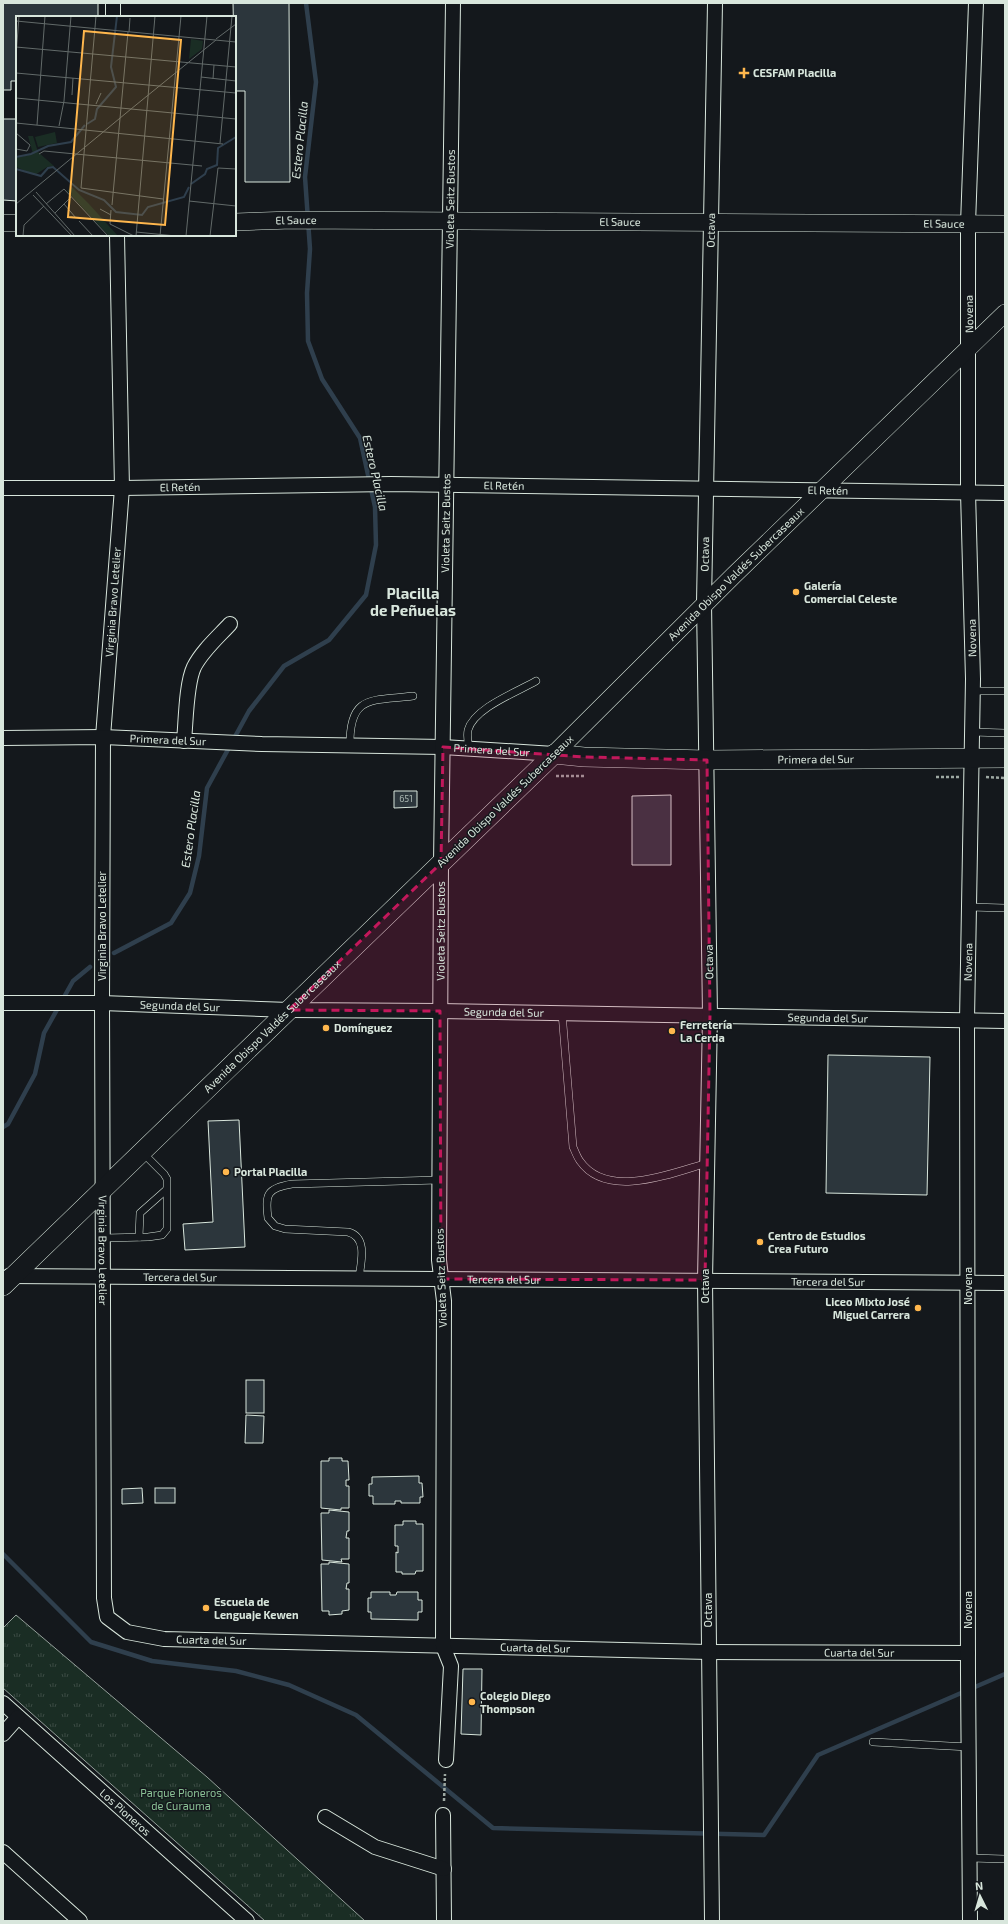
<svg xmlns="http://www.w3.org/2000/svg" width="1008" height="1924" viewBox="0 0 1008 1924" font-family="'Exo 2',sans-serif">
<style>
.grass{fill:url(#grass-tufts);stroke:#939e99}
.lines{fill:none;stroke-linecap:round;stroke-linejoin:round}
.stream{stroke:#2f3f4d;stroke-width:4.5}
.building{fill:#2c363c;stroke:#d8e6dc}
.service-casing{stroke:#d8e6dc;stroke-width:8}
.minor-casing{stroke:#d8e6dc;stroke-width:16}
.tertiary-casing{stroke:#d8e6dc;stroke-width:18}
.secondary-casing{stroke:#d8e6dc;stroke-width:20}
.path{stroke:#9da8a2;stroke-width:2.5;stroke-dasharray:3 2;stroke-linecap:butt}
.service{stroke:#14181c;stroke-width:7}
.minor{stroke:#14181c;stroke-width:14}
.tertiary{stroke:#14181c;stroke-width:17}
.secondary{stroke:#14181c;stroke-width:19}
.marked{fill:#c2185b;fill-opacity:0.2;stroke:#c2185b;stroke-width:3;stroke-dasharray:8 5;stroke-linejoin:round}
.poi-dot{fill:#ffb74d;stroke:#14181c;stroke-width:1.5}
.labels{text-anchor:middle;stroke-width:3;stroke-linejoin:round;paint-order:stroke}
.number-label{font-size:9px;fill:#adbab4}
.poi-label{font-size:11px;font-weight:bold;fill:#d8e6dc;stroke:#14181c;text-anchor:start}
.street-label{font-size:11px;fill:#d8e6dc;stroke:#14181c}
.park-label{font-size:11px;fill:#8ac095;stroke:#14181c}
.water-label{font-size:12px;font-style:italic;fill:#d8e6dc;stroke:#14181c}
.district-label{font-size:15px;font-weight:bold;fill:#d8e6dc;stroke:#14181c}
.inset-river{fill:none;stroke:#2f3f4d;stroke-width:2}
.inset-road{fill:none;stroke:#626a69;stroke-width:1}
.view{fill:#ffb74d;fill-opacity:0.15;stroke:#ffb74d;stroke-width:2}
.inset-edge{fill:none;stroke:#d8e6dc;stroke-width:2}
</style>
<defs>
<pattern id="grass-tufts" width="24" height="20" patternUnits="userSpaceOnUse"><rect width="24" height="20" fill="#1a2d24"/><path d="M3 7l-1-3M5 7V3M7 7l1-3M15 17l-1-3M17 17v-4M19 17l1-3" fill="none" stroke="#3b4b43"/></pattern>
</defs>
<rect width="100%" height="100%" fill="#14181c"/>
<!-- grass -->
<path class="grass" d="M16,1615L207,1777L365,1921H265L3,1688V1628Z"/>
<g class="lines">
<!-- stream -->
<g class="stream">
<path d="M114,953L171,923L190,893L199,856L207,788L249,711L284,666L329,640L366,595L376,545L375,507L360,438L322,379L308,341L307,293L310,249L305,177L316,82L306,3"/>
<path d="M3,1127L8,1124L35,1074L44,1033L73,981L90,967"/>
<path d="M3,1554L91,1642L152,1661L236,1671L289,1685L356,1715L493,1828L764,1835L818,1755L1005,1674"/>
</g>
</g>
<!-- building -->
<g class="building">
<path d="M3,3H98V17H17V81H11V90H3Z"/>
<path d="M233,3H289L290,182H245V91H235Z"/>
<path d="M3,119H17V201L3,200Z"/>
<path d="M394,791H417V807L394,808Z"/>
<path d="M671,795V865H632V796Z"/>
<path d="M828,1055L930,1057L927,1195L826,1193Z"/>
<path d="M239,1120L245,1247L185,1250L183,1224L213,1222L208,1121Z"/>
<rect x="246" y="1380" width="18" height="33"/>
<path d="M246,1415L264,1416L263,1443H245Z"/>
<path d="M329,1458H342V1461H348L349,1480H346V1486H349V1508H341V1510L321,1508V1461H329Z"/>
<path d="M419,1476V1483H422L423,1497H420V1503H401V1501H395V1504H373V1496H369V1484H372V1477Z"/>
<path d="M142,1488L143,1503L122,1504V1489Z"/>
<rect x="155" y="1488" width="20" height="15"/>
<path d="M329,1510L349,1512V1531H347L346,1538H349V1559H341L342,1562L322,1560L321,1513H329Z"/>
<path d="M403,1521H416V1524H423V1571H416L415,1574H402V1572H396V1552L398,1553V1546H395V1525H403Z"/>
<path d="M329,1562L349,1564V1583H347L346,1589H349V1610L342,1611V1614L329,1615V1611H322L321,1564H329Z"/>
<path d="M371,1592H390V1595H396L397,1592H418V1600H422V1612H418V1620L371,1619V1612H368V1598H371Z"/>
<path d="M463,1669H482L481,1735L461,1734Z"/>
</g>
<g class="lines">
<defs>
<g id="service">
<path d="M972,691H1005"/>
<path d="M972,732L1005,733"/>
<path d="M350,746C349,694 372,701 413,696"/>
<path d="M469,748C468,743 467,735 468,730C474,708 517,692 536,681"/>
<path d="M969,907L1005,908"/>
<path d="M562,1013L573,1147C575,1151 577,1157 580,1161C607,1200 672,1173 707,1163"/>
<path d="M139,1237L140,1213L166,1190"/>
<path d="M104,1238L148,1237L162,1235L167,1229V1179L164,1174L142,1152"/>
<path d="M359,1278C361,1262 368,1237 348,1232L285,1229L275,1226L268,1218C265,1194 267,1188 292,1184L439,1180"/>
<path d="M873,1742L969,1747"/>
<path d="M970,1858L1005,1859"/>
</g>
<g id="minor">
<path d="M113,3V17"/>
<path id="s1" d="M117,235L122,488L103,737L102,1003L104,1598L107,1617L127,1632L164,1639L708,1652L968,1653"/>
<path id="s2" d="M3,488H122L391,484L1005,493"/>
<path id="s3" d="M3,738L103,737L262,744L443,747L554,754"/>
<path d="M184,741C186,721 186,684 194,667C202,651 218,637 230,624"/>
<path id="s4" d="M3,1003H102L289,1010L440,1011L1005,1021"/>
<path id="s5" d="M9,1276L1005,1283"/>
<path id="s6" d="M3,1703L247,1921"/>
<path d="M3,1734L18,1717"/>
<path id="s7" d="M446,1760L451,1666L443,1646L444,1301L439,1260L441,863L453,3"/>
<path d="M443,1815L444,1921"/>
<path d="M325,1817L375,1847L444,1869"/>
<path d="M3,1852L80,1921"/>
<path id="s8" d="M712,1921L705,1280L710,1015L704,603L715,3"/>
<path id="s9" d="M970,1921L968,1674L967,1020L973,679L968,492V224L976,3"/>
</g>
<g id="tertiary">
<path id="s10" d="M235,222L292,220L1005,224"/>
<path d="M3,223H17"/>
<path id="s11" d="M554,754L735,574L1005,313"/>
</g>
<g id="secondary">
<path id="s12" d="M3,1286L554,754L584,757L707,760L1005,758"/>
</g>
</defs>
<!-- service casing -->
<use href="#service" class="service-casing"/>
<!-- minor casing -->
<use href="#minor" class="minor-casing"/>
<!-- tertiary casing -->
<use href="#tertiary" class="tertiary-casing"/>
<!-- secondary casing -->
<use href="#secondary" class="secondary-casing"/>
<!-- path -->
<g class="path">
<path d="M556,776H585"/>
<path d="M936,777H959"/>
<path d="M986,777L1005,778"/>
<path d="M444,1801L445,1774"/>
</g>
<!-- service -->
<use href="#service" class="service"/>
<!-- minor -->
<use href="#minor" class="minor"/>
<!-- tertiary -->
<use href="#tertiary" class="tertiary"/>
<!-- secondary -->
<use href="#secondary" class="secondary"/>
</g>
<!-- marked area -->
<path class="marked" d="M443,747L584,757L707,760L710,1015L705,1280L441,1279L440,1011L289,1010L441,863Z"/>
<!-- markers -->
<g class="poi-dot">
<path d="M742 67h4v4h4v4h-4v4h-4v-4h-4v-4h4z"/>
<circle cx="796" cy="592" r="4"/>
<circle cx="326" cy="1028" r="4"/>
<circle cx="672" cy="1031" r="4"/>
<circle cx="226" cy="1172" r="4"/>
<circle cx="760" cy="1242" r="4"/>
<circle cx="918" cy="1308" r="4"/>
<circle cx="206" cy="1608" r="4"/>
<circle cx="472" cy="1702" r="4"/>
</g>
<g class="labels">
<!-- number labels -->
<g class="number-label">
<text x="406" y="802">651</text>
</g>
<!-- poi labels -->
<g class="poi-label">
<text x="753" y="77">CESFAM Placilla</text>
<text x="804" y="590">Galería<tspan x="804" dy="13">Comercial Celeste</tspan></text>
<text x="680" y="1029">Ferretería<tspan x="680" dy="13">La Cerda</tspan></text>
<text x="334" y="1032">Domínguez</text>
<text x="234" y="1176">Portal Placilla</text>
<text x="768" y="1240">Centro de Estudios<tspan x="768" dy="13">Crea Futuro</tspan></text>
<text x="910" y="1306" text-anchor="end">Liceo Mixto José<tspan x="910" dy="13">Miguel Carrera</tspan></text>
<text x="214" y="1606">Escuela de<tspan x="214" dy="13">Lenguaje Kewen</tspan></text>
<text x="480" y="1700">Colegio Diego<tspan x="480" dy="13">Thompson</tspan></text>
</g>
<!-- street labels -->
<g class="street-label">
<text dy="4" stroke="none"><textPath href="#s7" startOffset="1563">Violeta Seitz Bustos</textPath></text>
<text dy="4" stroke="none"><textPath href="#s10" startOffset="61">El Sauce</textPath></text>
<text dy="4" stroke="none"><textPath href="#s10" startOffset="385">El Sauce</textPath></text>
<text dy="4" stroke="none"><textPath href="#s10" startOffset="709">El Sauce</textPath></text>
<text dy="4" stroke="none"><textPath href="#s8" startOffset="1691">Octava</textPath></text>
<text transform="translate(969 314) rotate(-91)" y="4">Novena</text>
<text dy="4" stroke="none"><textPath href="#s2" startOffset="501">El Retén</textPath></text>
<text dy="4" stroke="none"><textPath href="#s2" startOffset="177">El Retén</textPath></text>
<text dy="4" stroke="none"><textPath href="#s2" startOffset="825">El Retén</textPath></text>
<text dy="4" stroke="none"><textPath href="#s7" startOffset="1239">Violeta Seitz Bustos</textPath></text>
<text dy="4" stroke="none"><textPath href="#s8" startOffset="1367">Octava</textPath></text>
<text dy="4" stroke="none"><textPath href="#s11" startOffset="256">Avenida Obispo Valdés Subercaseaux</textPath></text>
<text transform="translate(113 602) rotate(-86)" y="4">Virginia Bravo Letelier</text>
<text transform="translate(972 638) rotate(-91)" y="4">Novena</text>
<text dy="4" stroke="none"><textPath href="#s3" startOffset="165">Primera del Sur</textPath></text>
<text dy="4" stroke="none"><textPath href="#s3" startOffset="489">Primera del Sur</textPath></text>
<text dy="4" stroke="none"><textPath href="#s12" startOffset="1028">Primera del Sur</textPath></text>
<text transform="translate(505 801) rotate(-44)" y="4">Avenida Obispo Valdés Subercaseaux</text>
<text transform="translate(102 926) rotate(-90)" y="4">Virginia Bravo Letelier</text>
<text dy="4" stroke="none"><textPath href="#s7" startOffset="831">Violeta Seitz Bustos</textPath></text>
<text transform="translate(709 962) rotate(-91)" y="4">Octava</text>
<text dy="4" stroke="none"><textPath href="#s9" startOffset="959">Novena</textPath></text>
<text dy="4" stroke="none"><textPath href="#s4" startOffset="177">Segunda del Sur</textPath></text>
<text dy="4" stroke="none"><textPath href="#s4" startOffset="501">Segunda del Sur</textPath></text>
<text dy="4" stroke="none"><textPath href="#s4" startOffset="825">Segunda del Sur</textPath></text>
<text dy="4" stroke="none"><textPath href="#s12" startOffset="374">Avenida Obispo Valdés Subercaseaux</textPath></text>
<text dy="4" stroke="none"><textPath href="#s1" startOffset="1016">Virginia Bravo Letelier</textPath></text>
<text dy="4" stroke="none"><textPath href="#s5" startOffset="171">Tercera del Sur</textPath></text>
<text transform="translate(441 1278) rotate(-92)" y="4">Violeta Seitz Bustos</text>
<text dy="4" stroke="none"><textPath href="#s5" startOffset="495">Tercera del Sur</textPath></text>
<text dy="4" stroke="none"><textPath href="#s5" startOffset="819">Tercera del Sur</textPath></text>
<text transform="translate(705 1286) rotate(-90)" y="4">Octava</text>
<text transform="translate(968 1286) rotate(-90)" y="4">Novena</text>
<text transform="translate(708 1610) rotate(-90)" y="4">Octava</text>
<text transform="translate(968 1610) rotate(-90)" y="4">Novena</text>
<text dy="4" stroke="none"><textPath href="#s1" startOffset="1493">Cuarta del Sur</textPath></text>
<text dy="4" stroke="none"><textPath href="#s1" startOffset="1817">Cuarta del Sur</textPath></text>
<text dy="4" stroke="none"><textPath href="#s1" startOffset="2141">Cuarta del Sur</textPath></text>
<text dy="4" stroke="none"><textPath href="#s6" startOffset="164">Los Pioneros</textPath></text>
</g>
<!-- park labels -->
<g class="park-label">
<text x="181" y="1797">Parque Pioneros<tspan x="181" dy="13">de Curauma</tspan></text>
</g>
<!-- water labels -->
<g class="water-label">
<text transform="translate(300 140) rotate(-84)" y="4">Estero Placilla</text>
<text transform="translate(375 473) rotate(77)" y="4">Estero Placilla</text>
<text transform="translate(191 829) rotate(-82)" y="4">Estero Placilla</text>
</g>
<!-- district labels -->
<g class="district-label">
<text x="413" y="599">Placilla<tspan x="413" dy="17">de Peñuelas</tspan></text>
</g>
</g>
<!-- overview -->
<g transform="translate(16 16)">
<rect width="220" height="220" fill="#14181c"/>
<path d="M175,23L187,25L186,33L173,43ZM12,120H17L22,136L38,150L31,151L19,159L0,151V142L17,138ZM56,171L73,188L102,220H93L51,175Z" fill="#1a2d24"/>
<path d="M39,116L41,127L22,131L19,121Z" fill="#1a2d24"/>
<path class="inset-river" d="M71,108L79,103L81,93L100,71L95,51L101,0M0,141L15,138L32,130L55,126L69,109M0,153L25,160L32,152L37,151L63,174L88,184L100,196L126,199L132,191L168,181L173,171M175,168L189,158L191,153L201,149L202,132L220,121"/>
<path class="inset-road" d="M80,0L65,172L147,183M0,5L220,26M113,16L114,2M200,23L220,8M0,31L220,51M0,40L3,0M0,57L220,77M185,61L220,65M197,63L198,49M56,79L57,62M0,82L115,93L200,24M80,88L85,77M0,107L207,128M21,109L29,0M43,110L48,85L55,0M0,117L14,129L11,135L0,133M204,127L216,0M23,138L28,135L186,150M20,176L59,220M17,179L56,220M173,185L220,190M0,188L115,93L220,103M30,188L48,173L92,220M48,188L60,202M96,189L112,16M84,193L95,199M95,194L94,208L118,220M39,197L55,181M63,205L77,220M120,216L160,220M7,220L8,209L28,190M120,220L139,0M144,220L165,0M170,220L191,0M194,220L202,152L220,153"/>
<path class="view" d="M68,15L165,24L149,209L52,201Z"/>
<rect width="220" height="220" class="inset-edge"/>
</g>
<!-- border -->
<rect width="1008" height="1924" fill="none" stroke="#d8e6dc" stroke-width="8"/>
<!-- north arrow -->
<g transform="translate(980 1896) rotate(355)" stroke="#14181c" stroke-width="3" paint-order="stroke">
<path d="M0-3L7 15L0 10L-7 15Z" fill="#d8e6dc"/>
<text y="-6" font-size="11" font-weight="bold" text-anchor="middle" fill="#d8e6dc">N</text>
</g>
</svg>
